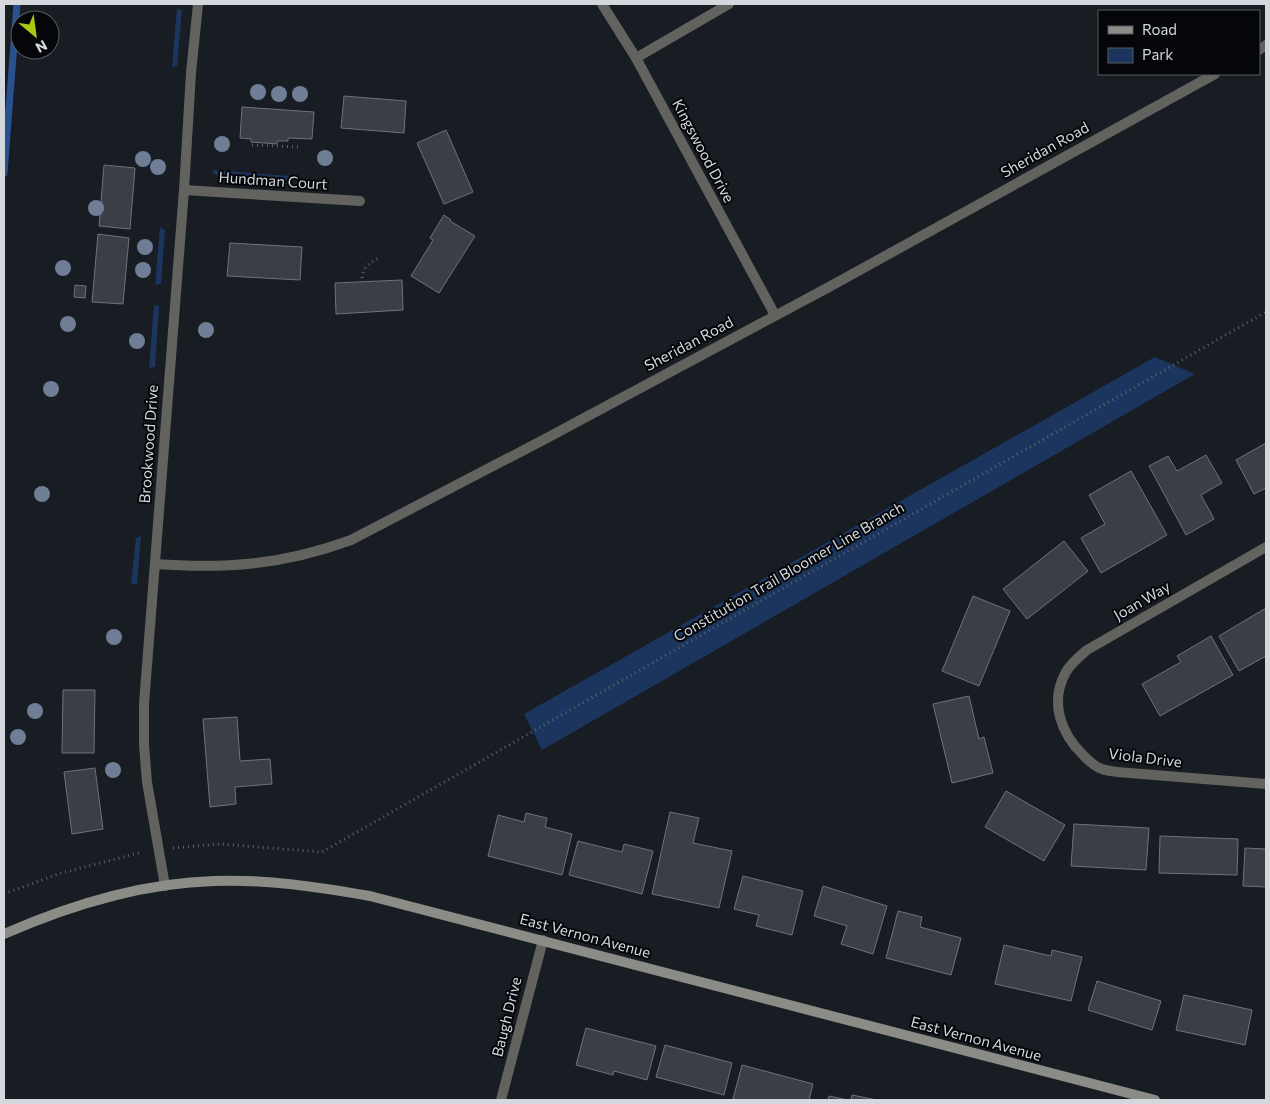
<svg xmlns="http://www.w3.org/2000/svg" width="1270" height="1104" viewBox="0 0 1270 1104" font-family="Commissioner,sans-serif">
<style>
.green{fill:#1b355e}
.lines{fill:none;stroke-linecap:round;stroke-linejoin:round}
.stream{stroke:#295190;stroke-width:7}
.building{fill:#3a3f46;stroke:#6d737b}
.path{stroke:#5f6369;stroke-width:3;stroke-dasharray:1 4;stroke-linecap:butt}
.street{stroke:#62635f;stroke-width:10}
.secondary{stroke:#8a8c85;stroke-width:10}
.tree{fill:#6f7e95}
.labels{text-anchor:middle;stroke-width:4;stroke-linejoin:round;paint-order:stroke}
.street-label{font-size:15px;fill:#d4d7db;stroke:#050609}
</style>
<rect width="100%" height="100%" fill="#181c23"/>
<!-- green -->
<g class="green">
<path d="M177,8L182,10L177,66L172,67Z"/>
<path d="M214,170L290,176V181L220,176L212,173Z"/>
<path d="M160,227L165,230L161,284L155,285Z"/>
<path d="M154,305L159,306L155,367L149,368Z"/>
<path d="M1155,357L1195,374L542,750L524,714Z"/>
<path d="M141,536L137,584H131L136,538Z"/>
</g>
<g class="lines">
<!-- stream -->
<path class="stream" d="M4,173L17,4"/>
</g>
<!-- building -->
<g class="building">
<path d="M344,96L406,101L404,133L341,128Z"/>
<path d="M242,107L314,112L312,139L288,138V141H277V144L251,142V139L240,138Z"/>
<path d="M446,130L473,192L444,204L417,143Z"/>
<path d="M104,165L135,168L130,229L99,226Z"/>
<path d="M444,215L451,220L450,221L475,236L439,293L411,276L433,240L430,238Z"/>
<path d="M98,234L129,238L123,304L92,302Z"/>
<path d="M230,243L302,247L300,280L227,276Z"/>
<path d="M402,280L403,310L336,314L335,283Z"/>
<path d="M75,285L86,286L85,298L74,297Z"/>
<path d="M1266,443V488L1254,494L1236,460Z"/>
<path d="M1206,455L1222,483L1201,495L1214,519L1186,535L1149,466L1168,456L1177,471Z"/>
<path d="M1131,471L1167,535L1101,573L1081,538L1105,524L1089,495Z"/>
<path d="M1064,541L1088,571L1027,619L1003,589Z"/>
<path d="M973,596L1010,611L979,686L942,671Z"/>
<path d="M1266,608V656L1239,671L1219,636Z"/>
<path d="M1211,636L1233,675L1160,716L1142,684L1181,662L1177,656Z"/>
<path d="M63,690H95L94,753H62Z"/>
<path d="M969,696L979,739L984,737L993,773L952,783L933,704Z"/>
<path d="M237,717L240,761L270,759L272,784L235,787L236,804L210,807L203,719Z"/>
<path d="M95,768L103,829L72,834L64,772Z"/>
<path d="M1006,791L1065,825L1044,861L985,827Z"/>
<path d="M670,812L699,818L693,843L732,851L719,908L652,894Z"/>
<path d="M526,813L547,818L545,827L572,834L562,875L488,856L498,815L524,822Z"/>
<path d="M1074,824L1149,828L1146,870L1071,866Z"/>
<path d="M1160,836L1238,839L1237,875L1159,873Z"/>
<path d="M578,841L622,852L624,844L653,851L642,894L569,875Z"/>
<path d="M1245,848L1266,849V887L1243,886Z"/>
<path d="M743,876L803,891L792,935L756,926L759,915L734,909Z"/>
<path d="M823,886L887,906L873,954L841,944L847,926L814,916Z"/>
<path d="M898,911L922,917L920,927L961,938L951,975L886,958Z"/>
<path d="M1004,945L1051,956L1052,950L1082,957L1071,1001L995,984Z"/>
<path d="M1097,981L1161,1001L1152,1030L1088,1010Z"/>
<path d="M1184,995L1252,1010L1245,1045L1176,1030Z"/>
<path d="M586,1028L656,1046L647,1080L614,1071L613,1075L576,1065Z"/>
<path d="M665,1045L732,1063L724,1095L656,1077Z"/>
<path d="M742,1065L813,1084L809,1100H738L733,1099Z"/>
<path d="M852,1095L877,1100H851Z"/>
<path d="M829,1096L848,1100H828Z"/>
</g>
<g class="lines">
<!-- path -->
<g class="path">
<path d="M252,145L300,147"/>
<path d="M362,278C363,266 371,262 381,257"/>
<path d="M173,848L220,844L322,852L1266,312"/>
<path d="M4,894L58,874L142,852"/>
</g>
<!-- street -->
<g class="street">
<path d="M602,4L636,58L775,315"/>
<path d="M1259,50L1266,45"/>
<path d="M636,58L729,4"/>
<path d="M184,190L360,201"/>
<path d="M1266,547L1087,650C1079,657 1071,663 1066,672C1049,702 1061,734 1084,756C1089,761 1095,767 1102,769C1107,771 1113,771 1117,772L1266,784"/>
<path d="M155,564C226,569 283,565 351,540L545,439L829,287L1215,74"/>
<path d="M165,886L147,782L144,745V704L184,190L191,73L198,4"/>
<path d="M501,1100L543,940"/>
</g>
<!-- secondary -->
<path class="secondary" d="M4,934C68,906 143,883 214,881C267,879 318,887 370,896L1155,1100"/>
</g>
<!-- trees -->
<g class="tree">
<circle cx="258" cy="92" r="8"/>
<circle cx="279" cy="94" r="8"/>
<circle cx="300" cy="94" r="8"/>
<circle cx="222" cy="144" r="8"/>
<circle cx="325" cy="158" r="8"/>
<circle cx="143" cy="159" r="8"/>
<circle cx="158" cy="167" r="8"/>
<circle cx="96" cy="208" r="8"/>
<circle cx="145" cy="247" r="8"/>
<circle cx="63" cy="268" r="8"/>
<circle cx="143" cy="270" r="8"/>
<circle cx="68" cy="324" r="8"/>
<circle cx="206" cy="330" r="8"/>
<circle cx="137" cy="341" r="8"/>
<circle cx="51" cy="389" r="8"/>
<circle cx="42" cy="494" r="8"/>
<circle cx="114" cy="637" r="8"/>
<circle cx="35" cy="711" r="8"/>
<circle cx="18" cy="737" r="8"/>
<circle cx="113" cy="770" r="8"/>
</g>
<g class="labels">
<!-- street labels -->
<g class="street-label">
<text transform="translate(1045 150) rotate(-29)" y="5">Sheridan Road</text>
<text transform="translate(703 151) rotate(62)" y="5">Kingswood Drive</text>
<text transform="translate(273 181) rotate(4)" y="5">Hundman Court</text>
<text transform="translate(689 344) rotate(-28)" y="5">Sheridan Road</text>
<text transform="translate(149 444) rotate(-86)" y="5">Brookwood Drive</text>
<text transform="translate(789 572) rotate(-30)" y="5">Constitution Trail Bloomer Line Branch</text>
<text transform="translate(1142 601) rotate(-30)" y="5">Joan Way</text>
<text transform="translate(1145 758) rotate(7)" y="5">Viola Drive</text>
<text transform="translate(585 936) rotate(15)" y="5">East Vernon Avenue</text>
<text transform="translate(507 1017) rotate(-76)" y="5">Baugh Drive</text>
<text transform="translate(976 1039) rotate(15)" y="5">East Vernon Avenue</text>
</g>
</g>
<!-- border -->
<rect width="1270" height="1104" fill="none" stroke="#d4d7db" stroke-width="10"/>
<!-- legend -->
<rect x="1098" y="10" width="162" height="65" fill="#050609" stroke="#585a5d"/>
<rect x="1108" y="26" width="25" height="8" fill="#8a8c85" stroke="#585a5d"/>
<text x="1142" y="35" font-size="15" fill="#d4d7db">Road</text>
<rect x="1108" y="48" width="25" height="15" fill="#1b355e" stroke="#585a5d"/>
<text x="1142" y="60" font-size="15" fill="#d4d7db">Park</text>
<!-- north arrow -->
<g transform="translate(35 35) rotate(151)"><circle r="24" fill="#050609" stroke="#585a5d"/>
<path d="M0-4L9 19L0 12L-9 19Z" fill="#abc614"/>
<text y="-8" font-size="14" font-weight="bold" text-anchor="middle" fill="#d4d7db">N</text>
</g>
</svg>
